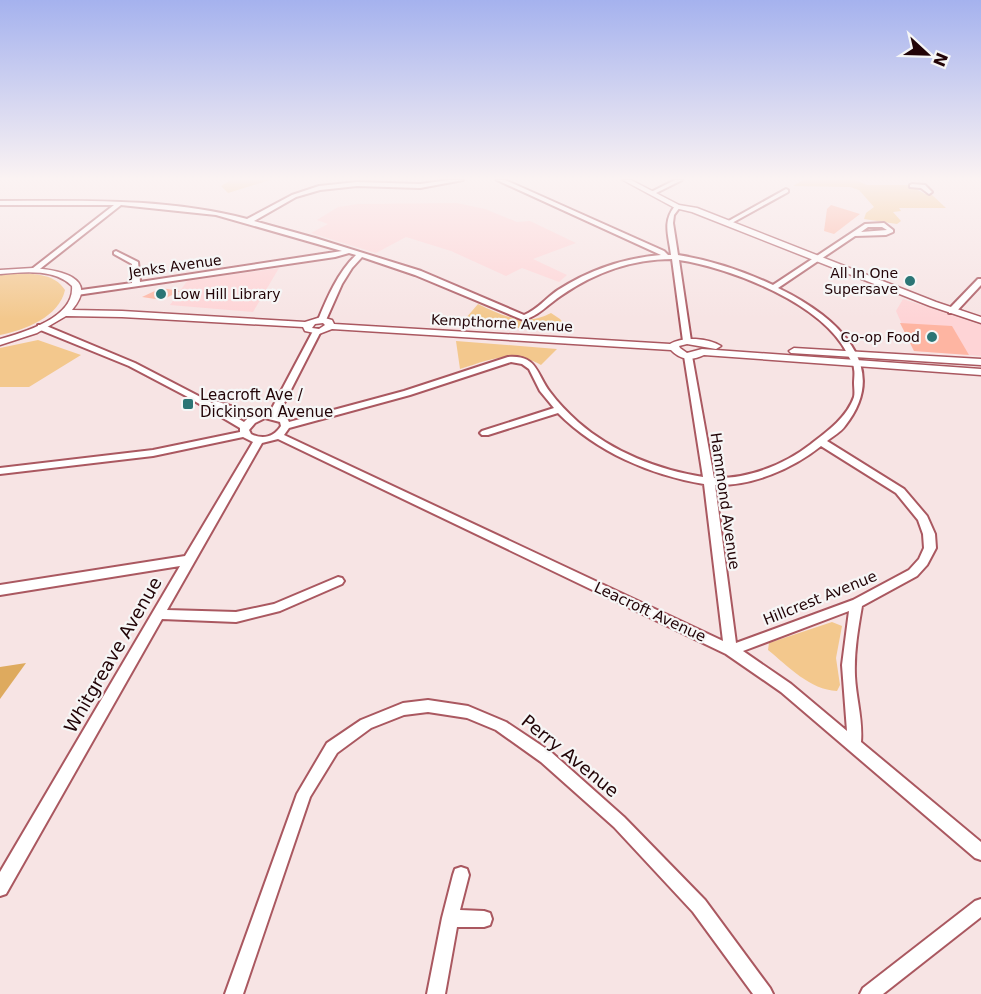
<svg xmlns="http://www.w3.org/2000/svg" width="981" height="994" viewBox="0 0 981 994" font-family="'DejaVu Sans',sans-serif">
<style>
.built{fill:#fed4d6}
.green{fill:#f3c88d}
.forest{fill:#deaa5e}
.building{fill:#feb5a2}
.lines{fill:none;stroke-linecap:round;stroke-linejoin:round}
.minor-casing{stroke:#aa5860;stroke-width:4}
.tertiary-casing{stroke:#aa5860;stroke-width:3}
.minor{fill:#fff;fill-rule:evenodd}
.tertiary{fill:#fff;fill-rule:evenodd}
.poi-dot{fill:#2b7575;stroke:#f6f6f6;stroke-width:2}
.labels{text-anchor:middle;stroke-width:4.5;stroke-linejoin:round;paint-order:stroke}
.far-street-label{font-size:14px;fill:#220407;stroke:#f6f6f6}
.far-poi-label{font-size:14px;fill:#220407;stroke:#f6f6f6;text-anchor:end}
.poi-label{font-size:15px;fill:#220407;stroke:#f6f6f6;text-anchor:start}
.street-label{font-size:15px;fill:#220407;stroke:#f6f6f6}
.near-street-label{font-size:18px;fill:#220407;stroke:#f6f6f6}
</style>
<rect width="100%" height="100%" fill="#f7e4e4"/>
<!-- built -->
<g class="built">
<path d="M457,203L485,209L517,222L530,221L576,243L533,259L567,275L559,282L522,268L506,276L451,251L406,237L376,253L311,233L328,224L317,220L338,207L358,204Z"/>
<path d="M279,268L253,312L170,305L187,281Z"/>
<path d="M903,299L981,325V356L914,351L896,311Z"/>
</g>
<!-- green -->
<g class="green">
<path d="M231,180H270L228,193L221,186Z"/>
<path d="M803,180H855L867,185H909L925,194H931L946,208H899L901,211L893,212L901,221L897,224L864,219L866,213L874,207L859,190L850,187L793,186Z"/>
<path d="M18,273C36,274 55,274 65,290C59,317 25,330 0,335V275Z"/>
<path d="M478,304C503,316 525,327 551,313L560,319L570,331L460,325Z"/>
<path d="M38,340L81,355L29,387H0V348Z"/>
<path d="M456,341L557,349L541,365C511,349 490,360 460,369Z"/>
<path d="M832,622L842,626L836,658L840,685L837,691C810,690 788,666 768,650L769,643Z"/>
</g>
<!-- forest -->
<path class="forest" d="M26,663L0,699V667Z"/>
<!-- building -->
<g class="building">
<path d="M831,205L860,214L834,234L824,231L827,209Z"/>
<path d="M161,288L180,291L162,300L142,297Z"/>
<path d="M900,323L952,326L969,355L914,351Z"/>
</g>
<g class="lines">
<defs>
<g id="minor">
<path d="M449,180H463L420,188L357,186L320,190L296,197L254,221L315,238L421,271L524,315C537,310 546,298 558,290C589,270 624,258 661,255L497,180H505L664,251L668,255H671C669,236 662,222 675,206H679L680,207L674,215L673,223L678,255C710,260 743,271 773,285L865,224L884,223L893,230V232L886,235L855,236L778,288C832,314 894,364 845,426C841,432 833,436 827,441L904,489L927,516L935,534L936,548L927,565L917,576L862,606C858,629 854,652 855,676C856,698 863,720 861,742L981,842V860L975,858L781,692L726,654L278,439L262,443L167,610L236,612L274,604L338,577L342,578L344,581L342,584L280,611L236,622L162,619L6,894L0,896V872L180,566L0,595V585L185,556L253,442L243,437L153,456L0,474V468L153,450L240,432V428L186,396L129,366L38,329V325H44L135,363L212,403L216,401L219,402L256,415L270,412L313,331L314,329H320L321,331L278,415L287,418L289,422L404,391L508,357C538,355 536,374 550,392C558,403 568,413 578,422C612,452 659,470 703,477L684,356L688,353L692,356L714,478C748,479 784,465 811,444C828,431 847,417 854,397C855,393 854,387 854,383C854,379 855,373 854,369C854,364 849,358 847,353C822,303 731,268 679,260L691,341L687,343L683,341L672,259C632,259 594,273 562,295C548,304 539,316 523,320L415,275L362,257L352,268L342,284L326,320L322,322L318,320C327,298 338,272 356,255L349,253L335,257L77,295H74V291L132,283V264L114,254V252L116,251L138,262L140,282L342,251L216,215L121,205L36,272H33V268L114,205H0V201C83,201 167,198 247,219L292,195L319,186L357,182L420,184ZM868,227H882L887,230L861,232ZM511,362L522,364L529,369L540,391L554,408L482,431L480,433L482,435H488L558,413C597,452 650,475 704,484L723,641L284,435L289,428L410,395ZM222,409L248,418L244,422ZM265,418L280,422L281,426C274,437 263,440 251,434L249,430L255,423ZM821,446L896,493L918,520L923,534L924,548L919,559L909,570L853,600L736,643L715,485C753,486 792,469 821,446ZM849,611L842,665L847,731L791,684L743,651Z"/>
<path d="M675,180H682L654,194L649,193Z"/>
<path d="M912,184L925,185L932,192L929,194L921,188L910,187V185Z"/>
<path d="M786,189L788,190V192L730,224L725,223Z"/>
<path d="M978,279H981V285L955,313H949V309Z"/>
<path d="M428,700L468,706L506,722L551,752L624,817L705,900L770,988L773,994H753L693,912L614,827L541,762L496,730L467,718L428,712L404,715L371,728L337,753L310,797L243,994H225L297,794L327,743L361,720L403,703Z"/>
<path d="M461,867L467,869L469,875L460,910L484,911L490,913L492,919L490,925L484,927H457L445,994H427L442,918L453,875L455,869Z"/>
<path d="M981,899V917L883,994H860L863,988L975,901Z"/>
</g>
<g id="tertiary">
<path d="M623,180H631L679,205L697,208L936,302L981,317V323L930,306L692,212L675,208Z"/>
<path d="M33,268C58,270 100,277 72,310L122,311L305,322L321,317L332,320L334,324L670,344C683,336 708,338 721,346L716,349L687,344L679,346L680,348L687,353L702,349L981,369V375L704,355C692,361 680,360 671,350L332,329L319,334L305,331L303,327L122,317L66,316L37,333L0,345V339C25,332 75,317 72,286C55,268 22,272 0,274V270ZM323,323L325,325L319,329L312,328L315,324Z"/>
<path d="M794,348L981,359V365L791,353L789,351Z"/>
</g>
</defs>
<!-- minor casing -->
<use href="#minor" class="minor-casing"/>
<!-- tertiary casing -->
<use href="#tertiary" class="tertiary-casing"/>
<!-- minor -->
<use href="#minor" class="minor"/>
<!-- tertiary -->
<use href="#tertiary" class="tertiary"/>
</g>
<!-- sky -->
<linearGradient id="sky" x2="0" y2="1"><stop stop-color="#a5b2ee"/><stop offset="0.56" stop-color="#fbf3f3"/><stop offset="1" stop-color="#fbf3f3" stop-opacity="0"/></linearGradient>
<rect width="981" height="319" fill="url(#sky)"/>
<!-- markers -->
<g class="poi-dot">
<circle cx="910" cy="281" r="6"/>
<circle cx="161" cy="294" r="6"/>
<circle cx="932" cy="337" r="6"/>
<rect x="182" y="398" width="12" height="12" rx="3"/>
</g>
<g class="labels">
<!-- far-street labels -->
<g class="far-street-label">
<text transform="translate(175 266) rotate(-8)" y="5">Jenks Avenue</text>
<text transform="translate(502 323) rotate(3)" y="5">Kempthorne Avenue</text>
</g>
<!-- far-poi labels -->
<g class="far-poi-label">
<text x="898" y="278">All In One<tspan x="898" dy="16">Supersave</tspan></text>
<text x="173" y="299" text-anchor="start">Low Hill Library</text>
<text x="920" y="342">Co-op Food</text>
</g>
<!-- poi labels -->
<g class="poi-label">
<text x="200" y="400">Leacroft Ave /<tspan x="200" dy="17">Dickinson Avenue</tspan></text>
</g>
<!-- street labels -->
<g class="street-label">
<text transform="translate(725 501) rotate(82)" y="5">Hammond Avenue</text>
<text transform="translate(820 598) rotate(-22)" y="5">Hillcrest Avenue</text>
<text transform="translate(650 612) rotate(25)" y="5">Leacroft Avenue</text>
</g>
<!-- near-street labels -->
<g class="near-street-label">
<text transform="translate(113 655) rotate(-60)" y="6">Whitgreave Avenue</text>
<text transform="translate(570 756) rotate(39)" y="6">Perry Avenue</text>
</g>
</g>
<!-- north arrow -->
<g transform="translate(927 54) rotate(112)" stroke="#f6f6f6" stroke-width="4.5" paint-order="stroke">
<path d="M0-4.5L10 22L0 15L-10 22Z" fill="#220407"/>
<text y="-9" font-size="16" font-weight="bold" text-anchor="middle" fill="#220407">N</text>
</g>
</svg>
